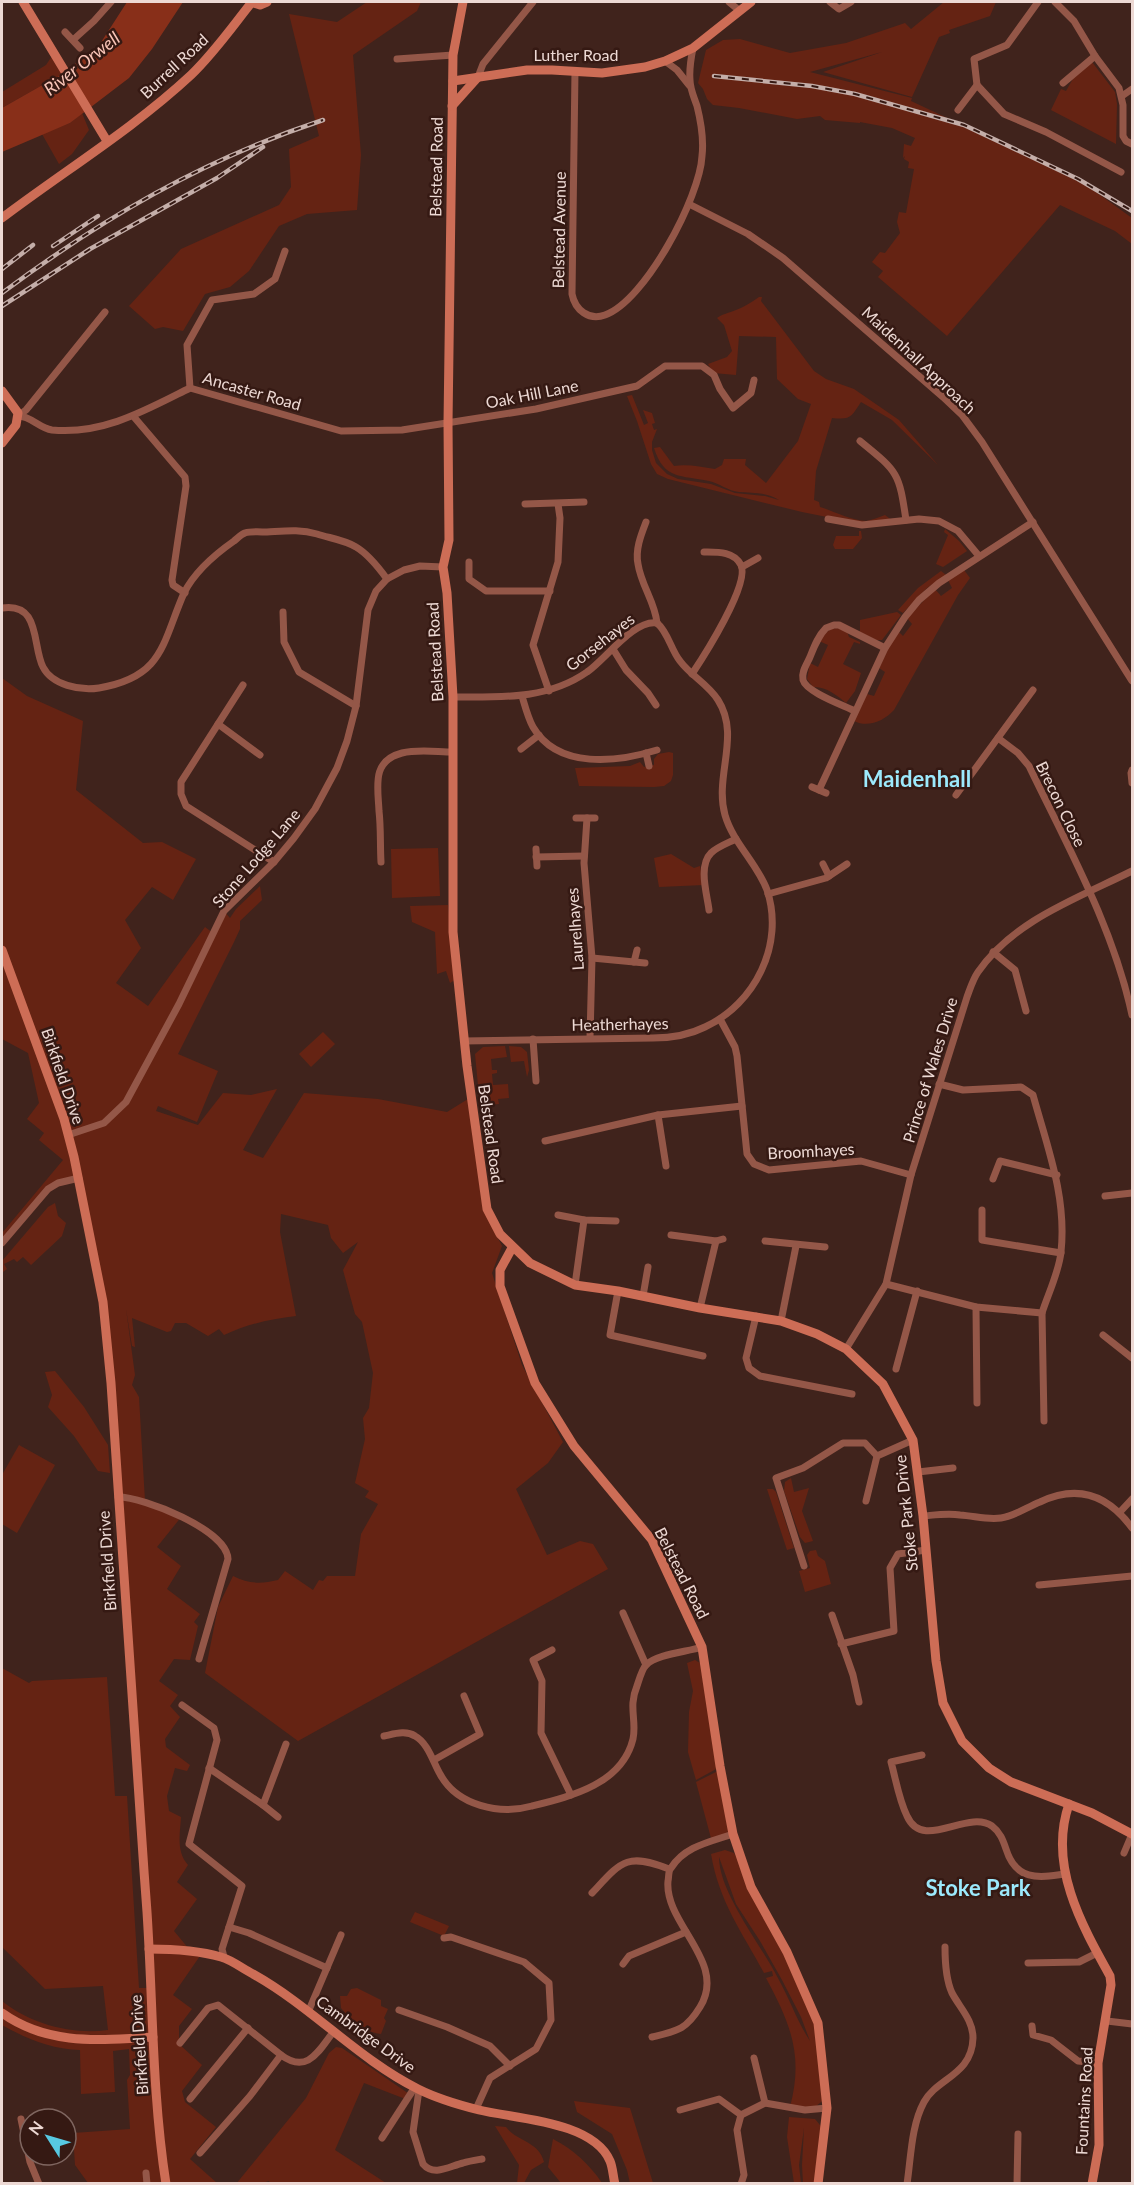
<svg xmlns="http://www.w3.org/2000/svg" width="1134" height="2185" viewBox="0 0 1134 2185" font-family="Lato,sans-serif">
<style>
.green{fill:#652313;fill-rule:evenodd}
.water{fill:#882f19}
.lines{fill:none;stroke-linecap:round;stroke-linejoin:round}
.street{stroke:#945748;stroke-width:7}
.secondary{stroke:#cd6d56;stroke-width:9}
.rail-casing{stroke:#c4aea9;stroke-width:4.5}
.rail{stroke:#351913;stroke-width:2;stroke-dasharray:7;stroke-linecap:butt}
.labels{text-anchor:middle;stroke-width:5;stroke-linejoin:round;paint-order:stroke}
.street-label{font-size:16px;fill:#edd9d4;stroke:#351913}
.water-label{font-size:18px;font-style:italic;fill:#f9c5b8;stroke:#351913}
.district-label{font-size:22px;font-weight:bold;fill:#9ce9fc;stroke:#351913}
</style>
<rect width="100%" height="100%" fill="#40231c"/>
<!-- green -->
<g class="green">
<path d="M367,2H421L417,11L353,55L361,155L357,210L307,214L279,226L249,271L230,287L205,294L183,331L163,327L155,329L129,306L181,249L279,205L291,187L289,149L319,136L289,14L337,22Z"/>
<path d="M944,2H996L990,16L949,30L950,33L939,37L912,97L823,72L882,52L810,72L912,98L911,101L1078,179L1132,218V244L1115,231L1060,205L947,336L878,277L883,271L872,262L880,252L885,253L900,233L897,222L899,212L906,213L914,169L908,168L909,162L904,159L905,156L903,158L904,144L911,146L915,138L892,128L860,122V123L825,120L820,116L797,119L739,108L713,105L707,99L703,89L698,83L706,50L723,40L740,39L790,53L846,43L905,23L911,29Z"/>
<path d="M54,53L69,70L2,108V92L46,65Z"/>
<path d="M1092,62L1115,92L1117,104L1116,144L1051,110L1061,89L1066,91L1074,77Z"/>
<path d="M82,113L89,130L72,154L59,164L42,134L70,123Z"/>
<path d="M759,297H762L761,301L814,371L826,379L854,389L899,420L938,465L892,420L861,402C851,417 851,420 832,418L816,471L814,500L819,502L820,507C833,511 853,521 866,521C872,520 879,517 885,515L893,521L857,523L802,512L668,479L657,474L651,464L637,421L627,396L632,395L644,425L648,423L643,410L652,413L655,423L652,424L654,430L657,429L652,442V450L656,463L667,474L678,479L711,484L735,493L765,496L779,500C767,492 753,493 739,492C728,491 719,483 709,481C681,475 664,480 654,448L660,447L674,466C688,464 701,467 715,469L722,465L724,459H746L745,465L766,483L798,441L811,404L798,399L777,379L776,337L739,336L736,375L713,373L708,364L727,357L732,351L724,325L717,318C722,314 729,313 736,310C744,307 752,302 759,297Z"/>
<path d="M945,529L959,541L967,551L943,567L936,564L948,535L944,532Z"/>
<path d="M859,531H861L862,538L853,549H835L833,545L836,536H859Z"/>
<path d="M964,570L970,578L958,595L894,710C884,721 868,728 854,721L867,694L874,696L885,672L879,668L890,645L899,632L903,636L912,624L907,618L935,589L941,596L952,588L948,580Z"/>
<path d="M941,571L946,575L927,588L903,613L898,610L918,588Z"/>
<path d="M897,612L901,615L882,640H876L860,632V620Z"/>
<path d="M831,629L837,628L847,631L849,637L860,642V644L854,642L843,664L861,673L855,691L846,703C837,695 825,686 813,687L807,679L810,663L818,667L828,645L819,641L824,634Z"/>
<path d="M2,678L27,696L83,721L76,790L143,843L162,842L196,859L173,900L152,887L125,920L141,948L116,983L148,1006L205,927L213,933L224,911L230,918L236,909L260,886L262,900L240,921V929L234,942L178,1054L218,1071L197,1122L158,1106L156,1111L198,1125L223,1093L251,1095L277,1089L243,1150L263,1158L304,1093L378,1099L447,1112L468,1099L483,1209L502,1246L492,1273L522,1365L563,1442L548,1463L516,1489L547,1555L580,1541L593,1544L608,1569L298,1741L205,1673L218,1607L233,1576C249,1584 261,1584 278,1580L285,1571L313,1590L319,1580L323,1581L327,1576H355L361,1534L378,1504L365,1497L369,1491L355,1483L365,1439L363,1418L369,1408L373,1373L362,1322L355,1314L343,1270L358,1242L343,1253L331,1238L328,1225L281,1214L280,1232L296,1316C270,1319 248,1324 224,1335L219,1329L208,1336L186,1323H175L171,1331L167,1332L132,1318L135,1347L132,1346L126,1309L135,1375L132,1385L139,1397L145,1501L182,1516L157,1547L181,1566L167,1589L200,1614L194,1622L198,1626L190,1660L174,1659L159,1681L178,1695L170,1706L180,1717L165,1739L166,1747L190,1765L187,1771L175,1768L167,1796L169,1811L181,1817C180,1834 176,1852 188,1865L177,1882L197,1899L174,1931L189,1949L202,1953L173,1995L192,2009L179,2026V2044L202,2065L182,2091L185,2102L216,2127L190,2159L217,2183H88L75,2165L73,2133L130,2129L127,2080L130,2075L129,2049L113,2051L115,2092L81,2094L80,2050C51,2049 27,2039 2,2025V2001C30,2024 72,2035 108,2030L103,1986L45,1989L2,1947V1668L29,1683L32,1681L107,1677L115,1796H127L139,1988H150L103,1302L79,1178L54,1185L2,1243V1233L63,1160L39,1140L44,1133L27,1119L39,1103L28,1053L2,1039Z"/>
<path d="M669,752L673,753V775L671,781L664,786L654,787L579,786L575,768L630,766L640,762L644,767L654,765V759L658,754Z"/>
<path d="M438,848L440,896L392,898L391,849Z"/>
<path d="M671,854L694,868L700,866L704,885L659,887L654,858Z"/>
<path d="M448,905L455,980L450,983L446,971L437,974L435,932L412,922L410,906Z"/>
<path d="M323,1032L335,1044L311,1067L299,1054Z"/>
<path d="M505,1046L507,1057L491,1059L492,1070H497V1073L492,1074L493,1085L508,1084L509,1098L498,1099L499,1104L480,1106L475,1054L483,1047Z"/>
<path d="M509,1046L521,1047L527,1052L529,1070L527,1077L524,1061L511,1062Z"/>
<path d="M55,1203L58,1216L66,1223L62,1236L31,1265L23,1257L17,1262L14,1259L4,1264L7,1269L3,1272L2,1261L48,1207Z"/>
<path d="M55,1371L84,1407L108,1445L110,1473L98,1471L74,1436L48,1407L52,1395L45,1372Z"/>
<path d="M19,1445L55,1465L17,1533L2,1524V1475Z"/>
<path d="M791,1478L794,1492L809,1488L802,1511L813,1541L805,1543L800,1537L784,1491L785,1482Z"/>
<path d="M767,1489H773L776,1492L794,1548L787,1550Z"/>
<path d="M816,1550L818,1556L825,1561L831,1584L805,1592L799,1571L810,1568L807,1555L810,1551Z"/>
<path d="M695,1660L700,1663L718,1768L696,1780L688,1752L689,1712L693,1691L687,1663Z"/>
<path d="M718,1771L729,1828L728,1834L712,1842L696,1782Z"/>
<path d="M725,1850L734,1853L796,1969L824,2038L827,2070L826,2098L815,2107H790C804,2055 790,2023 766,1978L773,1976L772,1971L764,1973C742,1932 719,1902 711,1854ZM719,1857L736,1904L760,1941L782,1980L801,2017L810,2041C798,2023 790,2000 779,1980C762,1946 719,1893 719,1857Z"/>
<path d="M415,1912L449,1926L444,1936L410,1922Z"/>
<path d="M357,1988L381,2000V2006L388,2009L384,2018L386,2021L381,2034C363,2032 352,2021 341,2008L340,1996H347L351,1989Z"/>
<path d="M336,2047L342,2048L412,2096L408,2100L364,2083L335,2150L386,2183L270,2184L269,2181L262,2183L236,2184L306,2098L329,2053Z"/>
<path d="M574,2101L630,2108L653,2183H630L627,2170L612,2134L577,2112Z"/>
<path d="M789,2117L815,2119L824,2130L819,2183H803L802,2165L804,2128L799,2165L801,2183H794L787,2137Z"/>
<path d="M495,2126L506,2127C516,2141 539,2141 544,2162L531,2170L524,2183H517L519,2165Z"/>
<path d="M553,2139C574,2150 589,2164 602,2183H561L548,2167Z"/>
</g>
<!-- water -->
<path class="water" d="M127,2H183L152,49L129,78L70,123L2,152V108L60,75L98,47Z"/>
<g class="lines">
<!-- street -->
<g class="street">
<path d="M729,2L740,11"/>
<path d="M830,2L839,9L851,2"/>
<path d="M1055,2L1074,21L1095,56L1119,88L1123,105V136L1126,141L1132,144"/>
<path d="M65,32L80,48"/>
<path d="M73,40L94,21L111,2"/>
<path d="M397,59L453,55"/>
<path d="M665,61L677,70L689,85"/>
<path d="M575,71L572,294C575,310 589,321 605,315C645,301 700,197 702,156C704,139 701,122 697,106C694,97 690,89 690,80C689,69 691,58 693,48"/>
<path d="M478,77L483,64L533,2"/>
<path d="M1063,83L1095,56"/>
<path d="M977,85L1004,114L1046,132L1121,172"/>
<path d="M1122,96L1132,89"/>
<path d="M958,110L977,85L974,59L1007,45L1038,2"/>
<path d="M689,204L748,234L783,258L943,397L962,415L982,442L1132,681"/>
<path d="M190,388L187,345L212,300L254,294L275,279L285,251"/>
<path d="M18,416C31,416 39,428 52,430C103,435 146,410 190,388L341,431L402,430L536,409L637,386L665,366H702L714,375L720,389L733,408L751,393L754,380"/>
<path d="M18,416L26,410L105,312"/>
<path d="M134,417L185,477L186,486L172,580L173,585L185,593"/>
<path d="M860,441C898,472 899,472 906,520"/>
<path d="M525,504L584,502"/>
<path d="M828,519L862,525L919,519L939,521L958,531L979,556"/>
<path d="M646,522C641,535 635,550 638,564C641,585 655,602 657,623"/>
<path d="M469,562V579L486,591H550"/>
<path d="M742,567L758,558"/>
<path d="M2,608C41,602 32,646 43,667C52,685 80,691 99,688C164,677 162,643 184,593C195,571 214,555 234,541C237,539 241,534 245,533C251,531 261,532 267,532C285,531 300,529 317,534C329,538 345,540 356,547C368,554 379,568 387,579"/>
<path d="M283,612L284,642L299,672L356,706"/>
<path d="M613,649L626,670L648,693L656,705"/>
<path d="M692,674C704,656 750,584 741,565C734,551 717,552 704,552"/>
<path d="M243,685L181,782V794L186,806L274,862"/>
<path d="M549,691L533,645L558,562L560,518L558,504"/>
<path d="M522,696C525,706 528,718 533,727C558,770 618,762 657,750"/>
<path d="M453,697C500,697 547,700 587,672C605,660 634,619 657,623"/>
<path d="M855,711C843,705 806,692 803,680C801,672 807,664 810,657C814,647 818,636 826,628L834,625H839L885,648"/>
<path d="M218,724L260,755"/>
<path d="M998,738L1018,753L1029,766C1068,847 1113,927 1132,1015"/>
<path d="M521,749L539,735"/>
<path d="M646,753L649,766"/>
<path d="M1132,770L1131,773L1132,783"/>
<path d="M812,787L826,793"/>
<path d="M819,790L885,648L905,617L919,600L939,583L1033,522"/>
<path d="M956,795L1033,690"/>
<path d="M576,818H595"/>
<path d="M587,818L584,863L592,958L590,1038"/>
<path d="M536,849L537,866"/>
<path d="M536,857L584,856"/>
<path d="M381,862C380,845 381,828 379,811C378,787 371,761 402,753C418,749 437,752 453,752"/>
<path d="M823,864L829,876"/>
<path d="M768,894L826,878L847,864"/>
<path d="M709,910C707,894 698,866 711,853C717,847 728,843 736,839"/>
<path d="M993,952L1015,970L1026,1011"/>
<path d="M592,958L645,963"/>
<path d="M634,962L637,950"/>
<path d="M720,1019L735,1047L737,1056L747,1154L754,1164L769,1170L861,1161L911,1175"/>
<path d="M533,1039L536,1081"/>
<path d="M464,1041L653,1038C671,1038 689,1035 705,1027C755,1004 785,944 767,890C757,863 733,843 725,815C714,776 741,736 718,700C708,684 691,676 680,661C671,650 668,632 657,623"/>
<path d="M658,1115L666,1166"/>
<path d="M68,1135L104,1123L126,1102L179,1004L224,911L274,862L294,838L315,809L337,768L347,741L356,706L368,610L376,591L387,579L404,570L420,566L443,567"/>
<path d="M545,1141L658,1115L742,1106"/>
<path d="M993,1179L1000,1161L1057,1175"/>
<path d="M1105,1196L1132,1193"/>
<path d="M982,1210V1240L1061,1253"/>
<path d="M558,1215L584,1220L616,1221"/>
<path d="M671,1235L716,1241L723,1239"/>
<path d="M765,1241L825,1247"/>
<path d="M2,1243L48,1189L58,1183L79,1178"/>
<path d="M886,1284L976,1307L1042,1313C1048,1294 1059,1272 1061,1252C1067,1197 1047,1146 1033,1095L1021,1087L963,1090L939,1084"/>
<path d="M575,1285L584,1220"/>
<path d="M618,1291L610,1335L703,1356"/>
<path d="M643,1296L648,1267"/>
<path d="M976,1307L977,1403"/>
<path d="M700,1308L716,1241"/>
<path d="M1042,1313L1044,1421"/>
<path d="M756,1316L746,1358L749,1368L760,1376L852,1394"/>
<path d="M781,1321L796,1246"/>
<path d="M1103,1335L1132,1358"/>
<path d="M846,1349L886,1284L911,1175L967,997C970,989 973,979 978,972C1014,920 1078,898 1132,871"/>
<path d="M896,1369L917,1291"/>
<path d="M918,1472L953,1468"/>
<path d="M118,1497C144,1497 227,1530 228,1559L199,1659"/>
<path d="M866,1501L877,1456L913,1440"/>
<path d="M1120,1512L1132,1499"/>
<path d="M923,1516C935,1515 948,1513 960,1515C975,1516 987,1520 1001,1518C1015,1516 1027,1507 1040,1502C1078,1484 1108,1495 1132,1528"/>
<path d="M804,1566L776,1478L803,1468L843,1443H865L877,1456"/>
<path d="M1039,1585L1132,1576"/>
<path d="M623,1613L646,1665"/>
<path d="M832,1615L853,1675L859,1702"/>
<path d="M841,1644L894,1631L890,1568L898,1554L926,1550"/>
<path d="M552,1650L533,1660L542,1681L541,1733L571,1795"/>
<path d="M182,1705L214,1728L217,1740L189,1844L242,1886L222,1949L224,1957"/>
<path d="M384,1736C394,1734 406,1730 415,1736C428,1743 433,1762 440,1774C457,1806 500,1815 532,1806C572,1796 622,1784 633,1739C637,1721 628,1707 637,1686C639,1680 642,1669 646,1665C657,1654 687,1652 702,1647"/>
<path d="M922,1755L891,1762C896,1780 899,1800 907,1816C923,1852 967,1809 992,1826C1000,1832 1003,1840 1006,1849C1016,1881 1037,1878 1066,1874"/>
<path d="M434,1760L480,1734L464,1696"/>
<path d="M209,1768L263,1805L286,1744"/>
<path d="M263,1805L278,1817"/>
<path d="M1124,1853L1132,1834"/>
<path d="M592,1893C621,1862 626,1852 669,1869"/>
<path d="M229,1927L249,1933L327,1968"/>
<path d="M444,1938L451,1937L524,1962L549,1983L551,2020L536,2049L490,2078L476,2109"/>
<path d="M1028,1963L1079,1962L1097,1953"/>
<path d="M623,1964L629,1956L686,1932"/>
<path d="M309,2010L341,1935"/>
<path d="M399,2010L447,2027L490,2046L510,2066"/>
<path d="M1107,2021L1132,2024"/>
<path d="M1032,2026L1033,2035L1051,2040L1078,2061L1098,2063"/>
<path d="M652,2037C677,2031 686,2030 700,2007C728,1962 664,1924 668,1881C669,1877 668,1871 671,1868C685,1846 710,1842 733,1834"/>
<path d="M180,2043L208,2008L218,2005L281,2055"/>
<path d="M754,2058L765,2103"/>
<path d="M419,2090L413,2132L423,2164C434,2177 450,2166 463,2163C469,2161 476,2160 482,2159"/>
<path d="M190,2099L248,2028"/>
<path d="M680,2110L719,2099L741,2115L765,2103L805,2110L827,2108"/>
<path d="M741,2115L737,2130L744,2175L741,2184"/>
<path d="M21,2119L30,2162L39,2184"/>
<path d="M382,2138L415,2087"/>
<path d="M200,2153L250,2096L281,2055C308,2075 319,2050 334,2031"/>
<path d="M146,2173L147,2184"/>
<path d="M907,2184C911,2158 911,2126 924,2102C937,2078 972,2075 973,2038C973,2020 960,2008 952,1993C946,1980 945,1961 945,1947"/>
<path d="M1017,2184L1018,2134"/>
</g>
<!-- secondary -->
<g class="secondary">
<path d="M23,2L107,141"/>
<path d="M251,2L260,5L267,2"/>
<path d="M463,2L453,55L448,423L449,540L443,567L447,593L453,697V932L467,1066L487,1209L500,1234L530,1263L575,1285L618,1291L700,1308L781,1321L817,1334L846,1349L883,1384L913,1440L923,1516L936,1661L943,1703L962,1741L989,1768L1011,1782L1092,1813L1132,1834"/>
<path d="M453,81L527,70H552L602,73L645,67L665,61L693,48L751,2"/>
<path d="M452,106L478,77"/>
<path d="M2,218C64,171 133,129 191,75C214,53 232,27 252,2"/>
<path d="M2,391L18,413L16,425L2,443"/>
<path d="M2,950L64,1119L74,1157L103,1302L111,1383C122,1560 134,1736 147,1912C153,2003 152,2094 166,2184"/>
<path d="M512,1248L500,1270V1286L535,1383L574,1446L652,1540L702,1647L720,1766L733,1834L751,1887L787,1952L818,2023L827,2108L818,2184"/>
<path d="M1069,1804C1048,1865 1081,1924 1110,1976L1111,1985L1098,2063L1099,2145L1092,2184"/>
<path d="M149,1949C174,1949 197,1950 221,1957C232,1960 243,1969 253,1974C312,2007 358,2059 418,2089C436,2098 459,2105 479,2110C516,2119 593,2121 610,2161C613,2168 613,2177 615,2184"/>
<path d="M2,2013C48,2046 100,2040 153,2037"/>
</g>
<defs>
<g id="rail">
<path d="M714,76L812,86L855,94L964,125L1078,179L1132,211"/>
<path d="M53,246L98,216"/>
<path d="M2,269L33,245"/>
<path d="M2,293C103,218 202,160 323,120"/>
<path d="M2,306L90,249L217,178L263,147"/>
</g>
</defs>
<!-- rail casing -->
<use href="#rail" class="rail-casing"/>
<!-- rail -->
<use href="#rail" class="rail"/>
</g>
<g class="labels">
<!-- street labels -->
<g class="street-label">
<text x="576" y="61">Luther Road</text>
<text transform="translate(174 66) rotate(-43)" y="6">Burrell Road</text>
<text transform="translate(436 167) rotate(-89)" y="6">Belstead Road</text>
<text transform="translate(559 230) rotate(-89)" y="6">Belstead Avenue</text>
<text transform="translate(919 360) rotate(43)" y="6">Maidenhall Approach</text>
<text transform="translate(252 391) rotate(16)" y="6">Ancaster Road</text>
<text transform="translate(532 394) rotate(-11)" y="6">Oak Hill Lane</text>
<text transform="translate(600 642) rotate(-38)" y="6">Gorsehayes</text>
<text transform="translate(435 652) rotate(-93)" y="6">Belstead Road</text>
<text transform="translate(1061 804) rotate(64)" y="6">Brecon Close</text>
<text transform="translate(256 858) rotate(-49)" y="6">Stone Lodge Lane</text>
<text transform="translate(575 929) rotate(-94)" y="6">Laurelhayes</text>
<text transform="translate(620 1024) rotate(-1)" y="6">Heatherhayes</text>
<text transform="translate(930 1070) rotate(-73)" y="6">Prince of Wales Drive</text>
<text transform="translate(63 1076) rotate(71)" y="6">Birkfield Drive</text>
<text transform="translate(491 1134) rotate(82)" y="6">Belstead Road</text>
<text transform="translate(811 1151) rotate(-3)" y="6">Broomhayes</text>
<text transform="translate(906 1513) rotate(-96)" y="6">Stoke Park Drive</text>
<text transform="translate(107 1561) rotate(-94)" y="6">Birkfield Drive</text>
<text transform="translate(682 1573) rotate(63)" y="6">Belstead Road</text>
<text transform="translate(366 2034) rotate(36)" y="6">Cambridge Drive</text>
<text transform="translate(139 2045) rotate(-94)" y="6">Birkfield Drive</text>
<text transform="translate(1084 2101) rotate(-87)" y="6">Fountains Road</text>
</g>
<!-- water labels -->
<g class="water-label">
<text transform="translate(82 64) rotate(-38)" y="6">River Orwell</text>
</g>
<!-- district labels -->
<g class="district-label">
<text x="917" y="787">Maidenhall</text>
<text x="978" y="1896">Stoke Park</text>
</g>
</g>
<!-- border -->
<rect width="1134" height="2185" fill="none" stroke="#edd9d4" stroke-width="6"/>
<!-- north arrow -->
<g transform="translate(48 2137) rotate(307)"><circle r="28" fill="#351913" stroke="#7f6660" stroke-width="1.5"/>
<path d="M0-4.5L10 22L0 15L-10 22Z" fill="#57c9e2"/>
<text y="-9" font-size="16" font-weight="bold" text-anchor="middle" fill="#edd9d4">N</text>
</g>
</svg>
